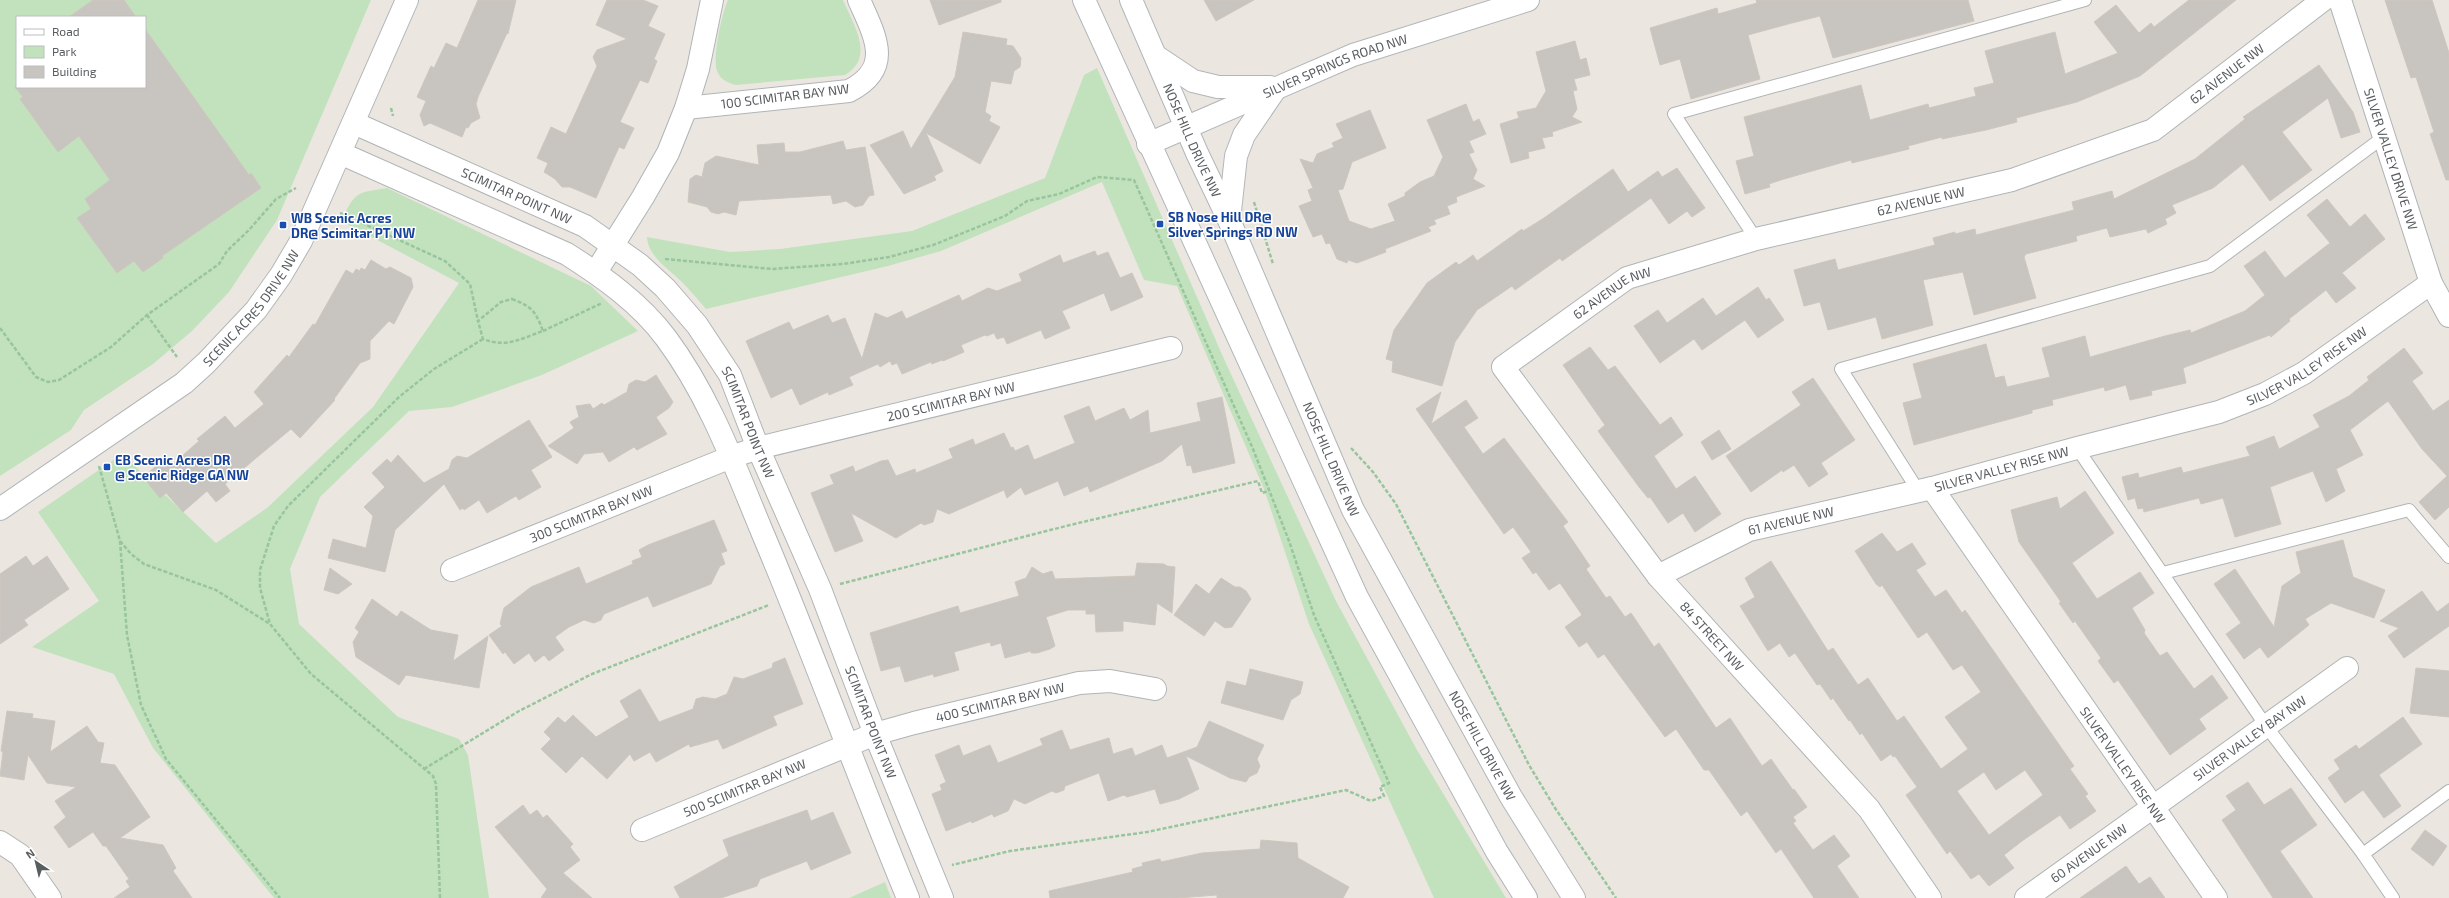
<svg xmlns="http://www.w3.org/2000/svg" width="2449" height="898" viewBox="0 0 2449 898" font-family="'Exo 2',sans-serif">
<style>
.green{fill:#c2e2bd;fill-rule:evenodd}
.building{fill:#c8c4bf;stroke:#cfc7be;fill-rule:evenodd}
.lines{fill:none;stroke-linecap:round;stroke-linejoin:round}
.lane-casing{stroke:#b0b4b7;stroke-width:14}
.street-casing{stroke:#b0b4b7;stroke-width:24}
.secondary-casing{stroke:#b2b6ba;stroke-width:24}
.path{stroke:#98c59e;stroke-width:2.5;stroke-dasharray:4 2;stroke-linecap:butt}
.lane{stroke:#fff;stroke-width:12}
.street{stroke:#fff;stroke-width:22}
.secondary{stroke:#fff;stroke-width:22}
.transit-dot{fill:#1a4fb4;stroke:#fff;stroke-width:1.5}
.labels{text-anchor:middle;stroke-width:3;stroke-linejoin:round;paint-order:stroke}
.street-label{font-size:13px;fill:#585d60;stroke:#fff}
.transit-label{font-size:13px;font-weight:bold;fill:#164399;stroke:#fff;text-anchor:start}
</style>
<rect width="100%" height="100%" fill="#ebe7e0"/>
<!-- green -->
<g class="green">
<path d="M0,0H371L277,220L229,292L192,331L153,364L84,410L71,430L0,476ZM17,17H145V87H17Z"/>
<path d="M728,0H843C853,24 876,57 845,75L736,85C727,83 720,79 717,71C712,58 722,13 728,0Z"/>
<path d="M1097,68L1224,359L1336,601L1417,750L1506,898H1434L1309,624L1264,489L1177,286L1144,280L1102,182L941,251L888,266L706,309C698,300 691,291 683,283C670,270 648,257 647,237L730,252L780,249L912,231L1045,178L1084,75Z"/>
<path d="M387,188L591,286L638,331L542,375L452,407L409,411L320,497L290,569L299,624L398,717L459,739L468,755L489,898H274L153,748L114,674L32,647L99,601L38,512L122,454L216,543L267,508L373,407L459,283L341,221C356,192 354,193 387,188Z"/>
<path d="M885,882L891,898H849Z"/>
</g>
<!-- building -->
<g class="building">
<path d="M93,0H124L136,17H69Z"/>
<path d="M478,0H516L508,34L507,33L478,97L476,104L480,118L471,123L468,128L466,127L462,137L430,123L424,126L420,115L426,101L417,97L431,66L434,68L446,43L457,48Z"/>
<path d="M607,0H643L658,6L648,26L665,34L654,59L657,61L648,83L640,80L620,122L634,128L624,149L619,147L596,198L570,187H562L555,179L544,172L548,163L537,158L551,127L566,134L597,66L593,57L597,50L627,39L596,25Z"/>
<path d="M930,0H1001V2L939,25Z"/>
<path d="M1204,0H1254L1216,21Z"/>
<path d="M1756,0H1968L1974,21L1833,58L1820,16L1792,23L1748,35L1760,79L1691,99L1680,59L1660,65L1650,28L1717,8L1718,14L1757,3Z"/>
<path d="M2189,0H2236L2140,76L2077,102L2016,118L2017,122L1986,130L1942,139V137L1908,146L1909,149L1852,163L1851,160L1784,179L1769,184L1770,187L1745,194L1736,161L1754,156L1744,117L1861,85L1870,120L1928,104L1929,108L1976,96L1974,88L1994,83L1985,51L2055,32L2065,74L2118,53L2094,22L2116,5L2139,33L2151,23L2154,27Z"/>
<path d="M2385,0H2432L2449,53V180H2446L2430,134L2434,132L2416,77L2411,78Z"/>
<path d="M145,29L249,175L251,173L261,188L162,256L163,258L143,272L134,261L117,273L77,218L91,209L85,199L110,180L79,136L58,152L20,99L23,97L15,87H145Z"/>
<path d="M963,32L1007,39L1006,45L1013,46L1021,58L1020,67L1014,71L1011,84L991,81L985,112L991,116L989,121L1000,127L980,164L926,133L943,171L934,176L936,180L904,194L870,145L903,131L911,149L955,77Z"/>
<path d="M1575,41L1580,60L1586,58L1590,75L1574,79L1577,90L1573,91L1577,109L1572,117L1582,122L1552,132L1553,136L1542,138L1545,148L1528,152L1529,158L1511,163L1500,124L1519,118L1517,112L1536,108L1546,91L1536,52Z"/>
<path d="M2319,65L2353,112L2360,132L2341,138L2328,98L2282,132L2312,170L2270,201L2243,164L2213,188L2172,205L2176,213L2165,219L2167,224L2148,233L2146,229L2110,237L2107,228L2076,236L2077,241L2026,254L2024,257L2036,298L1974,315L1963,272L1923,280L1933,325L1882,339L1876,317L1828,330L1820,302L1804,306L1794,270L1835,259L1838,270L1935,245L1933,238L1955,232V234L1975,229L1976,235L2074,210L2072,202L2112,191L2114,199L2195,159L2245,119L2243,117Z"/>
<path d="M1466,104L1473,122L1479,119L1486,134L1469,141L1474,152L1469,154L1477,170L1473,179L1485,186L1456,197L1457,202L1447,206L1450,214L1434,220L1436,224L1428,227L1431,231L1385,249L1386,252L1357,263L1348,260L1347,263L1337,259L1330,243L1326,244L1322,234L1313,237L1299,206L1312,201L1308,190L1313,188L1300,159L1313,163L1317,154L1334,147L1332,143L1343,138L1336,124L1370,110L1386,148L1352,162L1343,189L1338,190L1349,221L1371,229L1395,221L1388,204L1405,196V193L1420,182L1434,176L1443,157L1427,120Z"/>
<path d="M843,141L846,150L865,147L874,195L869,196L863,205L855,207L846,201L833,204L831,195L739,201L736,215L724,212L718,214L711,212L707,207L688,202L690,179L696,175L702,177L705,163L716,156L759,165L757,145L784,143L785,152H800Z"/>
<path d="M1677,168L1705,208L1692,217L1687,211L1669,224L1651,198L1562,261L1560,258L1515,290L1512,286L1477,310L1455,342L1442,386L1392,372L1393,361L1386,359L1394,330L1427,283L1456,262L1459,265L1473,255L1477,261L1522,229L1523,231L1544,218L1613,169L1628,192L1658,171L1662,177Z"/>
<path d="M2327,199L2350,227L2365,214L2385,239L2342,273L2356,288L2336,303L2326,290L2289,319L2290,321L2271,337L2270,335L2183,368L2186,383L2151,391L2152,395L2130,400L2126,385L2105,391L2104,387L2052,400L2053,405L2032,410V413L1914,445L1903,403L1922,398L1913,364L1986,344L1995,378L2004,376L2007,387L2050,377L2042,348L2085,336L2090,357L2165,336L2190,330L2191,333L2245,311L2265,295L2244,266L2265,251L2285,278L2330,243L2307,215Z"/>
<path d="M1095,251L1097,256L1108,252L1120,278L1132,273L1143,297L1111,311L1104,293L1062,311L1070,328L1045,339L1041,330L1007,344L1004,337L997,339L994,333L987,336L985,335L961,345L964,352L943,361L942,360L932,364L931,362L902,374L897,363L892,365L890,361L880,367L878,364L849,377L853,385L829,395L828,392L800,405L792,388L771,398L746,341L789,322L793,330L828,315L832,323L845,318L862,359L875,313L887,318L902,311L906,319L959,295L962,301L988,288L997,291L1022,281L1019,274L1060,255L1063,263Z"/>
<path d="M371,260L386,269L390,267L411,278L413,287L394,324L389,321L370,341V359L360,363L334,399L335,400L300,438L291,429L225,484L230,491L216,502L207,491L183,512L166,493L160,498L143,477L167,457L173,464L199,441L197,439L225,416L235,428L264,404L254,392L287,355L289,357L313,324L315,325L346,270L353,274L356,269L360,271L361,268L365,270Z"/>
<path d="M1758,287L1766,300L1769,298L1784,320L1758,338L1745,320L1702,350L1694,339L1660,363L1634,326L1658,310L1667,323L1703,298L1716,316Z"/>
<path d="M1590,347L1608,370L1615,366L1660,425L1671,417L1683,435L1654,456L1676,489L1695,476L1721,514L1695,532L1683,513L1668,523L1650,497L1648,498L1639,487L1598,431L1605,425L1563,365Z"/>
<path d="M2404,348L2423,373L2412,381L2433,411L2449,400V507L2435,520L2419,502L2447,476L2422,449L2388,401L2350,430L2363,455L2336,469L2345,491L2326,502L2313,471L2270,487L2281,524L2235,537L2223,498L2201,504L2199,498L2144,512L2143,508L2138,509L2135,498L2128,500L2122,477L2138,473L2139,478L2181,467L2183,473L2250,456L2246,447L2274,436L2279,449L2320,427L2313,415L2349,396L2369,380L2367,377Z"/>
<path d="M656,375L673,402L669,408L656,417L667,434L637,450L634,447L609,462L603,452L584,454L577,464L548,446L574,428L570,422L579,417L576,406L590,404L593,409L602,403L604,405L627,392L629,384L636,380L645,382Z"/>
<path d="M1813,378L1855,440L1821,463L1828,474L1809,487L1794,465L1783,472L1782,470L1751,492L1726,456L1801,405L1792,392Z"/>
<path d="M1441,392L1431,424L1466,400L1478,418L1464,427L1483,454L1504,438L1568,522L1563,526L1590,566L1586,569L1606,598L1610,596L1625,617L1631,613L1654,647L1659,643L1716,728L1730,718L1762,766L1771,759L1793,790L1794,789L1807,807L1793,817L1796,821L1793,823L1813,850L1834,835L1850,856L1837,866L1859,898H1814L1781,849L1776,853L1747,811L1741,816L1709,770H1704L1676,729L1665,737L1604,654L1598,658L1587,642L1579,647L1565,627L1582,615L1560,583L1549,590L1536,572L1533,574L1522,558L1531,552L1513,527L1504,534L1416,409Z"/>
<path d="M1222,397L1235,463L1193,473L1191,465L1187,466L1182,444L1162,461L1090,492L1088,486L1064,496L1058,481L1025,495L1021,487L1007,498L1004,490L949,514L937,509L933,522L924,525L921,523L896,538L851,513L863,541L835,552L811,493L834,484L830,475L853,466L855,472L881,461L888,460L896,476L915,469L916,473L953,458L949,449L973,439L975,445L1004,433L1011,448L1013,447L1015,451L1028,445L1034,460L1075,443L1064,416L1089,406L1095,421L1124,408L1130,420L1148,410L1150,433L1201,421L1197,403Z"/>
<path d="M529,420L552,457L531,470L541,487L519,500L516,496L487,513L479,500L464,510L463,508L460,510L444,484L395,530L385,572L328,558L333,539L366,548L373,516L364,507L385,487L372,473L387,459L391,463L398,455L424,483L449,469L452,460L457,456L467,458Z"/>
<path d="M1719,430L1731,449L1712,460L1701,442Z"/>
<path d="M2085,491L2114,533L2072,563L2097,599L2140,572L2154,593L2132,608L2145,630L2144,633L2160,656L2167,652L2194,689L2212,675L2228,698L2199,719L2206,729L2170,755L2118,680L2114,683L2098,661L2101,658L2075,621L2073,623L2059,603L2061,602L2019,542L2011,510L2057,497L2060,509Z"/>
<path d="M714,520L727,551L721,553L725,564L720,566L711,584L653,607L648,596L604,614L601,620L594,623L584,620L569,627L555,637L564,650L549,661L544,655L535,662L529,653L514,664L505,652L503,654L489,635L502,626L500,624L504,608L531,587L579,567L586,584L633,564L632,561L642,557L639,550L648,545Z"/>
<path d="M1882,533L1897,552L1912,543L1926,564L1916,570L1935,597L1946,590L1962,613L1965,610L2074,766L2070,769L2088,794L2085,796L2096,811L2070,829L2060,815L2022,841L2004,855L2014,868L1989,886L1979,874L1971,879L1950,851L1947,854L1906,795L1917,787L1895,756L1893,757L1891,754L1881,761L1862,733L1860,735L1850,720L1849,721L1833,698L1831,700L1820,684L1817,685L1795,653L1789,657L1780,643L1768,651L1740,606L1755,597L1745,578L1771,561L1828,651L1833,648L1858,685L1868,678L1897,721L1904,716L1941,769L1968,749L1945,717L1981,692L1962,665L1953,670L1927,632L1918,638L1882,585L1880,587L1876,584L1855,551ZM2025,770L2043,795L1989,835L1957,791L1984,772L1996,790Z"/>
<path d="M2343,540L2353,577L2385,590L2374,618L2331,603L2305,619L2309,625L2268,658L2260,647L2244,659L2226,634L2241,623L2214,584L2235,569L2274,627L2282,586L2301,573L2296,552Z"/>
<path d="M26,556L33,566L47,556L69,589L24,620L28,625L0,644V574Z"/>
<path d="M1137,563L1164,564L1167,566L1175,567L1172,613L1157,603L1155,625L1123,621V631L1096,632L1095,614H1086V610H1068L1046,617L1055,646L1050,649L1037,653H1031V651L1005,658L1001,643L991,646L990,642L954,652L959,670L934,677L933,674L905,682L900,666L881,671L870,633L958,606L960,613L1019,596L1015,582L1026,578L1032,567L1043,574L1052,571L1055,579L1135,576Z"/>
<path d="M330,568L352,584L338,594L324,590Z"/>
<path d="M1221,578L1235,587H1240L1246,591L1251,599L1232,627L1225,628L1215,621L1204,636L1174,615L1196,584L1209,594Z"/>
<path d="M2422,591L2437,612L2449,603V626L2404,658L2388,636L2399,628L2380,621Z"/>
<path d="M372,599L397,617L401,611L431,630L458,635L453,661L488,636L479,688L406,675L399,685L356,657L353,642L359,632L355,628Z"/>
<path d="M785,658L803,704L773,716L777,725L723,749L718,739L690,747L689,744L656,762L650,752L634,761L630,754L607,779L582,756L566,773L541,749L551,739L544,732L558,717L565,723L573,715L596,737L629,717L620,701L640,689L659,722L693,709L696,699L703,697L715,699L727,694L734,677L743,679L772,668L773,663Z"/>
<path d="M2416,668L2449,671V717L2410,713Z"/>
<path d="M1250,669L1303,682L1300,694L1291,700L1283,720L1221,703L1227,681L1246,686Z"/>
<path d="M7,711L33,714L32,718L55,721L50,752L87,726L98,742L104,743L100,763L115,765L150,817L120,838L163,845L176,868L173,871L192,898H114L130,887L126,881L129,879L106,846H103L93,832L69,848L54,827L66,817L55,801L76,787L47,783L28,755L24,780L0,776L3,752L1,751Z"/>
<path d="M2403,717L2422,744L2379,775L2401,806L2384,818L2363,790L2345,803L2328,778L2340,769L2334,760L2356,745L2359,749Z"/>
<path d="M1209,721L1264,745L1257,759L1260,766L1257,773L1249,777L1246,782L1230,778L1186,756L1199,789L1179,799L1160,804L1155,789L1127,797L1124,795L1108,801L1099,773L1065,786L1064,790L1056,793L1052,791L1025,804L1014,799L1008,811L994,817L992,814L972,823L971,821L946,831L932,794L942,790L940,785L946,782L935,755L959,745L963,756L990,745L998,763L1043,745L1040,739L1062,730L1070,750L1109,738L1113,754L1132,748L1135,756L1162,745L1167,758L1197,747Z"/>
<path d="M2248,782L2264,805L2291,788L2317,825L2280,851L2313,898H2273L2222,820L2236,810L2226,796Z"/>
<path d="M523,805L530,815L537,810L543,818L547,815L573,844L570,847L580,860L563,873L592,898H541L547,889L495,827Z"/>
<path d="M807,810L811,821L833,812L851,853L811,870L807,861L760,879L757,886L721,898H680L674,887L729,856L723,840Z"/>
<path d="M2425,830L2447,846L2433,866L2411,849Z"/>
<path d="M1261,840L1297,843L1298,858L1349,887L1343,898H1217V895L1178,898H1050L1049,891L1133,872L1132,869L1143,866L1142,863L1160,859L1161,862L1202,853L1260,849Z"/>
<path d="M2126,866L2139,884L2150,877L2165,898H2080Z"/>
</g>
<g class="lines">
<defs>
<g id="lane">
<path d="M1756,239L1674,114L2085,0"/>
<path d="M2077,448L2266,726L2363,854L2393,898"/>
<path d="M1919,492L1841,369L2210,266L2385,136"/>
<path d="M2163,573L2409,510L2449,557"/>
<path d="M2363,854L2449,791"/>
</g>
<g id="street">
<path id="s1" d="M2340,0L2431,283L2449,316"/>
<path d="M686,108L849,91C894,68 875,36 859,0"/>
<path id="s2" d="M354,123L585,226L640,265L665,288L697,325L730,375L758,448L820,589L875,734L942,898"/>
<path d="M340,153L567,254C603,277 640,303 666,338C710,397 735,467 763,534C814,655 858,777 908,898"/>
<path d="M596,272L643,197L668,153L686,108L698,69L712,0"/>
<path id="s3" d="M452,570L731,457L758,448L1171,348"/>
<path id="s4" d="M1658,576L1749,530L1932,488"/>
<path id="s5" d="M642,830L875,734L914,723L1079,683L1110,681L1155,689"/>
<path d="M0,842L20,855L50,898"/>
<path id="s6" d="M1930,898L1869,809L1658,576L1503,367L1627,278L1756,239L2012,180L2153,130L2323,0"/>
<path id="s7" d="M2026,898L2347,668"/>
<path id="s8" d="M2216,898L1932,488L2077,448L2219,412L2265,394L2304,373L2431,283"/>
</g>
<g id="secondary">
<path d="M1084,0L1357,597L1497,852L1526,898"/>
<path id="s9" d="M1131,0L1197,153L1229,220L1353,510L1511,797L1574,898"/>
<path d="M1157,57L1193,81L1218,87H1270"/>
<path id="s10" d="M1148,144L1353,55L1528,0"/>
<path d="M1229,220L1236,156L1244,135L1276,88"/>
<path id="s11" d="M0,509L184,383L206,363L256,310L281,275L301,241L407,0"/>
</g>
</defs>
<!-- lane casing -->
<use href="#lane" class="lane-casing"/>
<!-- street casing -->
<use href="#street" class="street-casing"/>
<!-- secondary casing -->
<use href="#secondary" class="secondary-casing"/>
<!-- path -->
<g class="path">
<path d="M391,108L393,116"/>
<path d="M1254,202L1273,264"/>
<path d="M340,213L445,261L470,284L478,321"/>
<path d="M665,259L772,269L843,264L889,257L933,245L973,229L1005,216L1027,201L1059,194L1097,177L1134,180L1253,449L1289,541L1314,615L1389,783L1380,787L1384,796L1371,801L1346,790L1147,832L1010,851L952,865"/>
<path d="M512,299C532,307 535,310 543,331C520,339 507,348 483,339L478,321L501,302Z"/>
<path d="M147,315L177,357"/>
<path d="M0,328L36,377L48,382L59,380L111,347L147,315L219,264L227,251L249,230L276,199L296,188"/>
<path d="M543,331L602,303"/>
<path d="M1351,448L1373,472L1396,504L1529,765L1555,808L1616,898"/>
<path d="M99,466L120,541L131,554L144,564L216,590L270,624"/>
<path d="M120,541L127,635L141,705L166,759L280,898"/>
<path d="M840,584L1070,525L1258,481L1262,493L1268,491"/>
<path d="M424,769L519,711L592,674L769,605"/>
<path d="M440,898L436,784L433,776L311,674L270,624L260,588V570L274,526L288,506L399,397L434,369L483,339"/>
</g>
<!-- lane -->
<use href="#lane" class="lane"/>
<!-- street -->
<use href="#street" class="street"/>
<!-- secondary -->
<use href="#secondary" class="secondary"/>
</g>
<!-- markers -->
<g class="transit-dot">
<rect x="1156" y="220" width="8" height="8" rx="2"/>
<rect x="279" y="221" width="8" height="8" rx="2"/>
<rect x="103" y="463" width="8" height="8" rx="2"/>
</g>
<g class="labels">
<!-- street labels -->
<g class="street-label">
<text dy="5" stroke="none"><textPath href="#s10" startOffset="203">SILVER SPRINGS ROAD NW</textPath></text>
<text dy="5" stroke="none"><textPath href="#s6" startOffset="1475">62 AVENUE NW</textPath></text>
<text transform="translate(785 96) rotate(-7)" y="5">100 SCIMITAR BAY NW</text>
<text dy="5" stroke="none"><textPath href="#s9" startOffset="153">NOSE HILL DRIVE NW</textPath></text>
<text dy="5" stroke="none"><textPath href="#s1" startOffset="167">SILVER VALLEY DRIVE NW</textPath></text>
<text dy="5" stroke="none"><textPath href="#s2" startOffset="178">SCIMITAR POINT NW</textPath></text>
<text dy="5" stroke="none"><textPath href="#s6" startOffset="1139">62 AVENUE NW</textPath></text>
<text dy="5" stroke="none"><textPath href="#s6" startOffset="815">62 AVENUE NW</textPath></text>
<text dy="5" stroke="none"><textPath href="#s11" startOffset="324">SCENIC ACRES DRIVE NW</textPath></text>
<text dy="5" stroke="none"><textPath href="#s8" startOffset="895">SILVER VALLEY RISE NW</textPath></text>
<text dy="5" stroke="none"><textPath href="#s3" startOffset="528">200 SCIMITAR BAY NW</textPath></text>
<text dy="5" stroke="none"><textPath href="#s2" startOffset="514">SCIMITAR POINT NW</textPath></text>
<text dy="5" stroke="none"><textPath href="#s9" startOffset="501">NOSE HILL DRIVE NW</textPath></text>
<text dy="5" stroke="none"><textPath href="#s8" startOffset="571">SILVER VALLEY RISE NW</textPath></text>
<text dy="5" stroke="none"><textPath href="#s3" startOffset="150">300 SCIMITAR BAY NW</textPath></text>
<text dy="5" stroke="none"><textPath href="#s4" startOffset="145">61 AVENUE NW</textPath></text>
<text transform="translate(1712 636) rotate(48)" y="5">84 STREET NW</text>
<text dy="5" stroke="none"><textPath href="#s5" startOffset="381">400 SCIMITAR BAY NW</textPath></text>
<text dy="5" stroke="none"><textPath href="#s2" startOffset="838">SCIMITAR POINT NW</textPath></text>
<text dy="5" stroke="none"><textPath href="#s7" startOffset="275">SILVER VALLEY BAY NW</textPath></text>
<text dy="5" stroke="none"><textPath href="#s9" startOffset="825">NOSE HILL DRIVE NW</textPath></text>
<text transform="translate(2123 765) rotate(55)" y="5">SILVER VALLEY RISE NW</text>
<text dy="5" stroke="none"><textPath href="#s5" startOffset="111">500 SCIMITAR BAY NW</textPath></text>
<text dy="5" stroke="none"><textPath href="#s7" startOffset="77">60 AVENUE NW</textPath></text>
</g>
<!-- transit labels -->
<g class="transit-label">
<text x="1168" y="222">SB Nose Hill DR@<tspan x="1168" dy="15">Silver Springs RD NW</tspan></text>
<text x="291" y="223">WB Scenic Acres<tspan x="291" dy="15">DR@ Scimitar PT NW</tspan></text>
<text x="115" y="465">EB Scenic Acres DR<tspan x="115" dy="15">@ Scenic Ridge GA NW</tspan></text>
</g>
</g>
<!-- legend -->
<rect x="16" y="16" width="130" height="72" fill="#ffffff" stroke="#bcbebf"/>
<rect x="24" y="29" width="20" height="6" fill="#ffffff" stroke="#bcbebf"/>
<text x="52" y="36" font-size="12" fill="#585d60">Road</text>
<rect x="24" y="46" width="20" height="12" fill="#c2e2bd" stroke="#bcbebf"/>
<text x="52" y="56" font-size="12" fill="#585d60">Park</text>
<rect x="24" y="66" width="20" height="12" fill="#c8c4bf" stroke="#bcbebf"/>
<text x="52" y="76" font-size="12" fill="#585d60">Building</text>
<!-- north arrow -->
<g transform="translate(36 862) rotate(325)" stroke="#ffffff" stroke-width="3" paint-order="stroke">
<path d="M0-3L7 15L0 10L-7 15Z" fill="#585d60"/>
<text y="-6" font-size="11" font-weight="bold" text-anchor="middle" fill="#585d60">N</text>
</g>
</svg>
